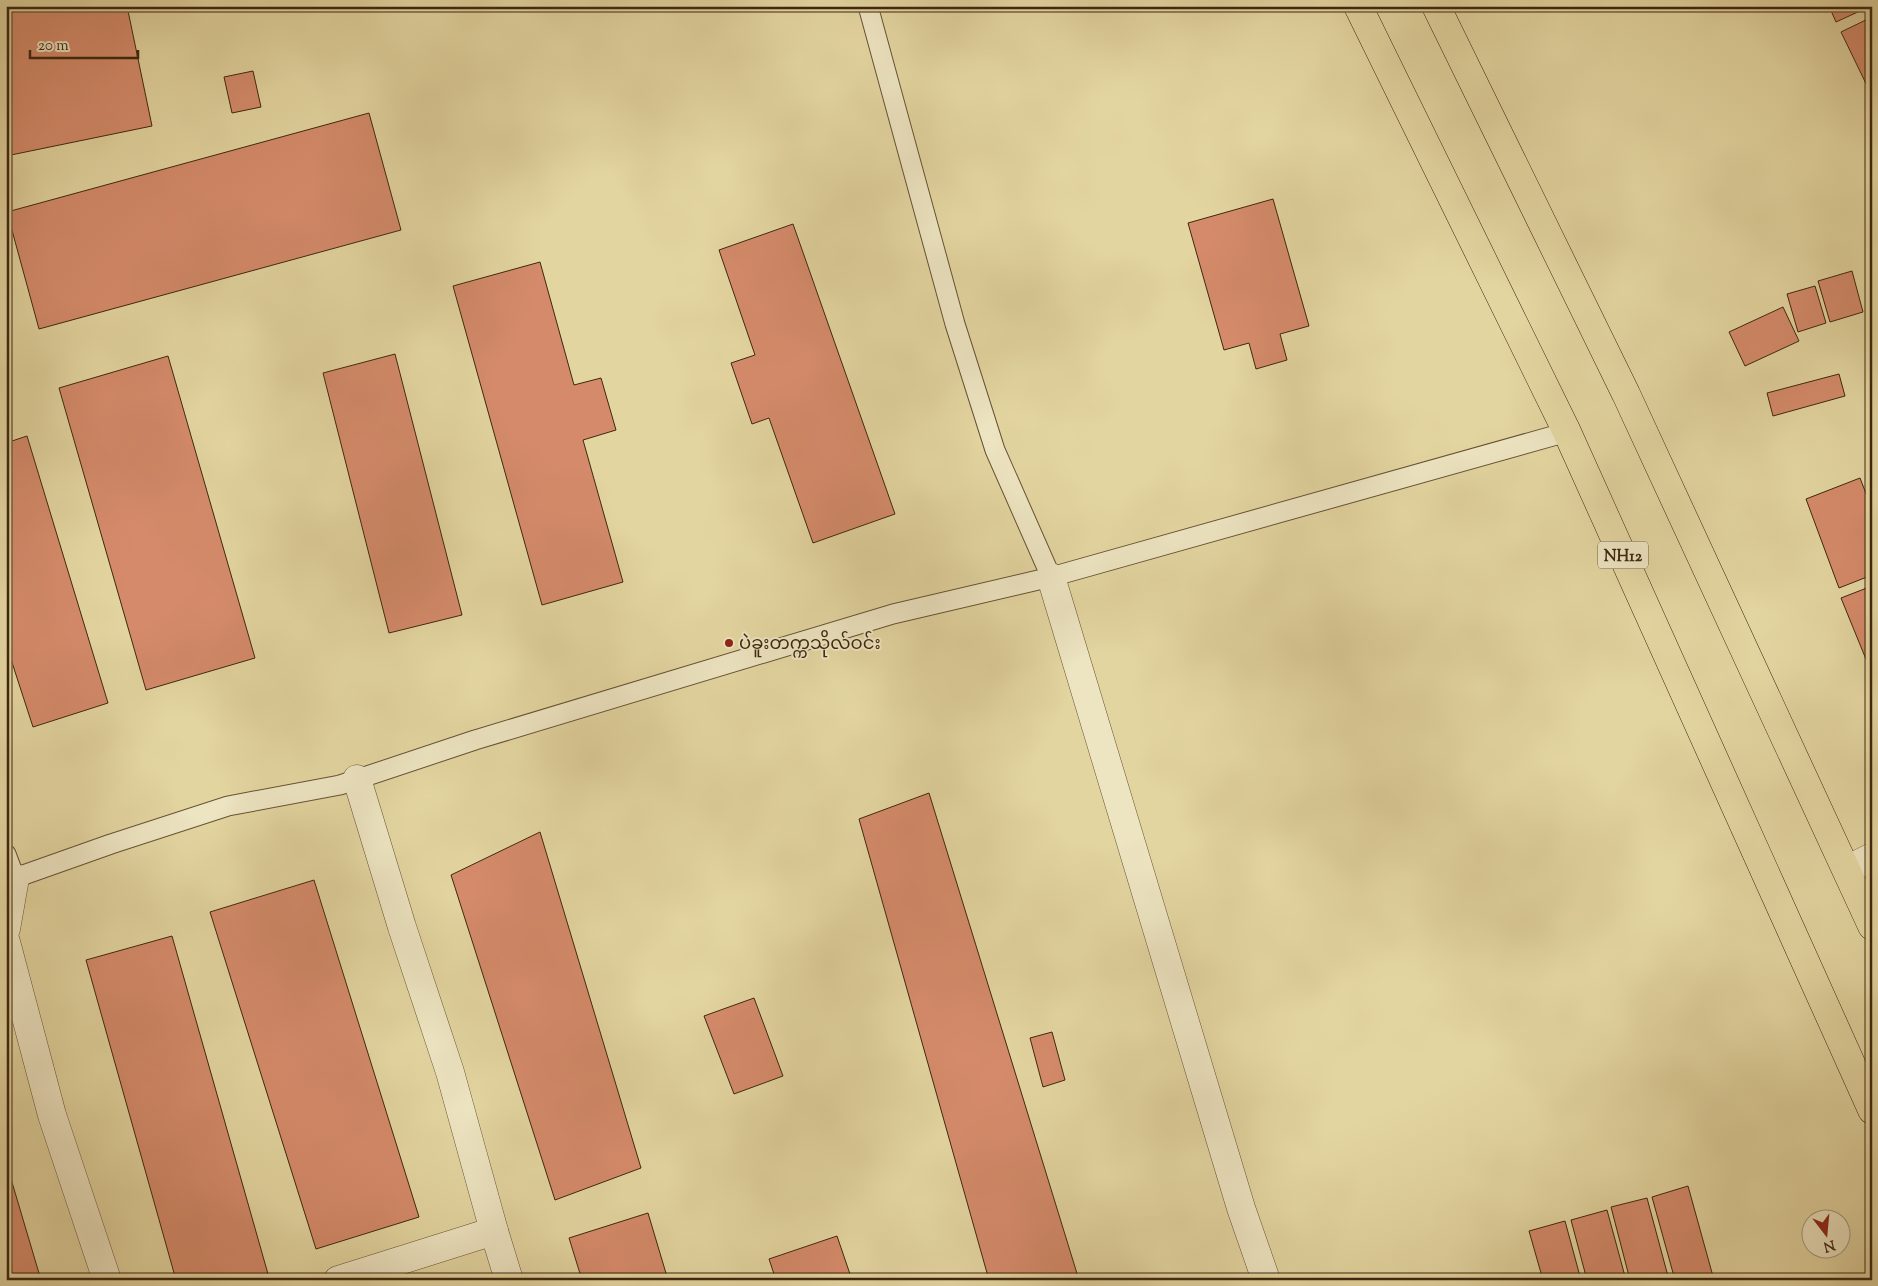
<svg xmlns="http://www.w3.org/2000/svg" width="1878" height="1286" viewBox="0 0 1878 1286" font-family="'Sorts Mill Goudy','Noto Sans Myanmar',serif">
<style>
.building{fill:#d58b6b;stroke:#3d2710}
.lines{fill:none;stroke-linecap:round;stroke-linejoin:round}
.lane-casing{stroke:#665234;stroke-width:21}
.street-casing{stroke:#665234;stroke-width:29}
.highway-casing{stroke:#3d2710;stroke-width:29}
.lane{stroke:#ede4c1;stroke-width:19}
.street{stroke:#ede4c1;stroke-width:28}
.highway{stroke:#e3d5a0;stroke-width:28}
.poi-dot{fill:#8f2418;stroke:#ede4c1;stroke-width:2}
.labels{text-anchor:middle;stroke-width:4;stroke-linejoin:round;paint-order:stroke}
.shield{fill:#ede4c1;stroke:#726045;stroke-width:1}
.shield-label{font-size:16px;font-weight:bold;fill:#3d2710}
.poi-label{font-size:18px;fill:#3d2710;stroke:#ede4c1;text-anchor:start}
</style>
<rect width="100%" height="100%" fill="#e3d5a0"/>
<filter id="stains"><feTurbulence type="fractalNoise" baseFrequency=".004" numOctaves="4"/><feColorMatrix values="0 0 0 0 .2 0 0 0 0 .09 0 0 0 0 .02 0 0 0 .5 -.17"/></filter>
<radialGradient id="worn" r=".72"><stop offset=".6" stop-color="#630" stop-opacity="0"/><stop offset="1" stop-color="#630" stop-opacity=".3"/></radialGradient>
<!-- building -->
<g class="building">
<path d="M6,6H127L152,126L6,156Z"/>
<path d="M1829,6H1871L1836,22Z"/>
<path d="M1872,17V96L1841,32Z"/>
<path d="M253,71L261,107L232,113L224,77Z"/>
<path d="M369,113L401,230L39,329L7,212Z"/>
<path d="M1273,199L1309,326L1280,334L1287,360L1256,369L1249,343L1224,350L1188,223Z"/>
<path d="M793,224L895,514L813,543L769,418L752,424L731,363L755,355L719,250Z"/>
<path d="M540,262L574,385L601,378L616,430L583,440L623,582L542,605L453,286Z"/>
<path d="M1852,271L1863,312L1830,322L1818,281Z"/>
<path d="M1815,286L1826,323L1798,332L1787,294Z"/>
<path d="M1783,307L1799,341L1745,366L1729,332Z"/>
<path d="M395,354L462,615L389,633L323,373Z"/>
<path d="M168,356L255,658L146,690L59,388Z"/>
<path d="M1839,374L1845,396L1773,416L1767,393Z"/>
<path d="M27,436L108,703L33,727L6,644V443Z"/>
<path d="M1860,478L1872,509V575L1839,588L1806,499Z"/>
<path d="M1872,586V674L1841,598Z"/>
<path d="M929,793L1079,1280H989L859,819Z"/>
<path d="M540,832L641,1168L555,1200L451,875Z"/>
<path d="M314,880L419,1217L316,1249L210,912Z"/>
<path d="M172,936L268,1274L249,1280H176L86,960Z"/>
<path d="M754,998L783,1076L734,1094L704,1016Z"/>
<path d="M1052,1032L1065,1080L1043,1087L1030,1038Z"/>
<path d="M6,1162L41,1280H6Z"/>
<path d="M1688,1186L1714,1280H1675L1652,1197Z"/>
<path d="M1647,1198L1669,1280H1630L1611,1207Z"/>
<path d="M1607,1210L1626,1280H1587L1571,1220Z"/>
<path d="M648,1213L668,1280H582L569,1238Z"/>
<path d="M1565,1221L1581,1280H1543L1529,1231Z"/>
<path d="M837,1236L852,1280H776L769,1259Z"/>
</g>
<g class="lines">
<defs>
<g id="lane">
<path d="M868,6L955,324L995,450L1051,577"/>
<path d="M6,854L15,878L111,844L228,806L340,785L475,740L893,614L1051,577L1567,432"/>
</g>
<g id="street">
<path d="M1051,577L1241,1208L1266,1280"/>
<path d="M357,779L402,927L450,1072L494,1231L509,1280"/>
<path d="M1847,870L1872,857"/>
<path d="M6,929L15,878"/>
<path d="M6,942L52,1115L107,1280"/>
<path d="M338,1280L494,1231"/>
</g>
<g id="highway">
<path d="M1358,6L1567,432L1872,1110"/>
<path d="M1436,6L1626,394L1872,926"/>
</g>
</defs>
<!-- lane casing -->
<use href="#lane" class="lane-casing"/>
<!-- street casing -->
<use href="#street" class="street-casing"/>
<!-- highway casing -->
<use href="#highway" class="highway-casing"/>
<!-- lane -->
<use href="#lane" class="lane"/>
<!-- street -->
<use href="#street" class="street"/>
<!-- highway -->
<use href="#highway" class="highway"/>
</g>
<!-- markers -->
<circle class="poi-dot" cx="729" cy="643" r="5"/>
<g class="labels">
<!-- shield labels -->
<rect class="shield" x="1598" y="541.5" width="50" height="27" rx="4"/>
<g class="shield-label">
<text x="1623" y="561">NH12</text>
</g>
<!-- poi labels -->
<g class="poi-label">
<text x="739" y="649">ပဲခူးတက္ကသိုလ်ဝင်း</text>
</g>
</g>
<!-- margin -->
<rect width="1878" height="1286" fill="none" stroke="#e3d5a0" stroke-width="25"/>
<rect x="8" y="8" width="1863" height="1271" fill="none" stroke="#3d2710" stroke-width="2.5"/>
<rect x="12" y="12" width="1853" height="1261" fill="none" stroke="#3d2710"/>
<!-- north arrow -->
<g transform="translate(1826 1234) rotate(164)"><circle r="24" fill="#ede4c1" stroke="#a7987a"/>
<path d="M0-4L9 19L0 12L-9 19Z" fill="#8f2418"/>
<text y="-8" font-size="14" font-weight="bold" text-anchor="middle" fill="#3d2710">N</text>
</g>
<!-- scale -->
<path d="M30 50v8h108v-8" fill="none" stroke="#3d2710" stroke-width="2.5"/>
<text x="38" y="50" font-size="15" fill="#3d2710" stroke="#ede4c1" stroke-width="4" paint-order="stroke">20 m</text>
<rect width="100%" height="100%" filter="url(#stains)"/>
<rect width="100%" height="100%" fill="url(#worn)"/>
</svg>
